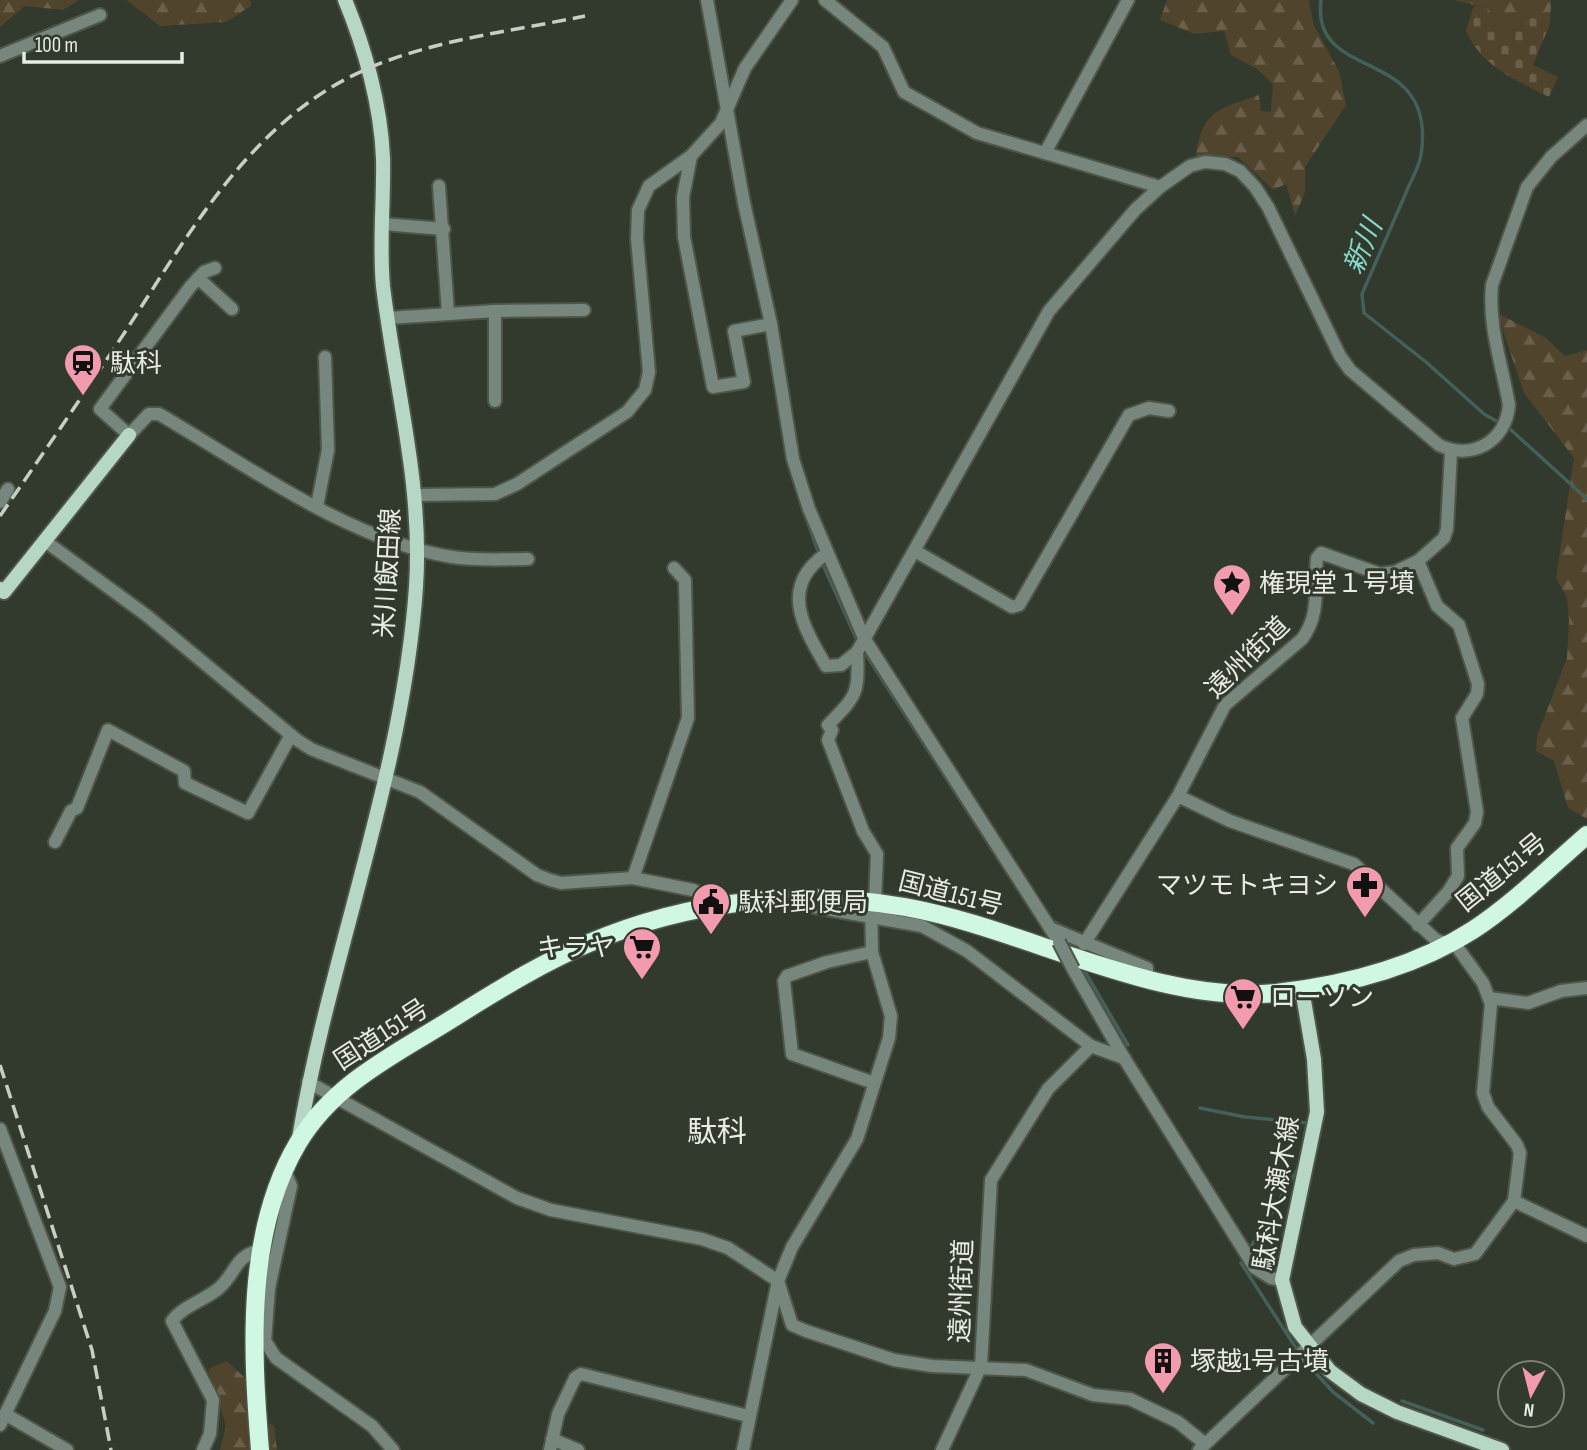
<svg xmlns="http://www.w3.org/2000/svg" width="1587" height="1450" viewBox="0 0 1587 1450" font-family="'Sofia Sans Condensed','Noto Sans JP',sans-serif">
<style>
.forest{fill:url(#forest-firs)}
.cemetery{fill:url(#cemetery-stones)}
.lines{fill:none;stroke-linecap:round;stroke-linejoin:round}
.stream{stroke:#455f5a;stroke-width:3.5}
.minor-casing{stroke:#4e5649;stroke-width:16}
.major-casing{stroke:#4e5649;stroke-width:18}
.highway-casing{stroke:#4e5649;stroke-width:21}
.minor{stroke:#78877e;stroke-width:12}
.major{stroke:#b7d7c5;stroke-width:14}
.highway{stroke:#d0f7e1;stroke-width:18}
.rail{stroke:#c9cec5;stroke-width:3.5;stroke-dasharray:14 7;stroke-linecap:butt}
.minor-bridge-casing{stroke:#4e5649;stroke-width:16;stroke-linecap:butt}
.minor-bridge{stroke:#78877e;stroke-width:12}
.labels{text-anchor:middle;stroke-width:6;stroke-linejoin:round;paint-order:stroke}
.poi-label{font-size:26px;fill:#e7ece4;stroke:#313a2c;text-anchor:start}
.street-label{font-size:26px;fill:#e7ece4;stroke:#313a2c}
.water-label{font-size:28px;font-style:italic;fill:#88d8ce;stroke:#313a2c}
.quarter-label{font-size:30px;fill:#e7ece4;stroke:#313a2c}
</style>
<defs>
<pattern id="forest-firs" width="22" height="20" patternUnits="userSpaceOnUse" patternTransform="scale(1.75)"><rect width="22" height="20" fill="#51442c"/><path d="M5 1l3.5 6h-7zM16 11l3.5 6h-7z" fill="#6a5f4a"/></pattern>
<pattern id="cemetery-stones" width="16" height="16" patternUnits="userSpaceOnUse" patternTransform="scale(1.75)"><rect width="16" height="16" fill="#51442c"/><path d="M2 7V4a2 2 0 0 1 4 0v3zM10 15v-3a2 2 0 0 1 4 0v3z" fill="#6a5f4a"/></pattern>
</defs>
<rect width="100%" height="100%" fill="#313a2c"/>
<!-- forest -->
<g class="forest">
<path d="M0,0H79L63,10L25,6L0,27Z"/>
<path d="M126,0H250L251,6L226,22L160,26Z"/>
<path d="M1167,0H1309L1314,26L1339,71L1346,105L1305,167V192L1295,216L1286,184L1273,190L1238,157L1196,156C1202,111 1218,109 1259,95L1261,111L1271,112L1273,84L1257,69L1231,55L1224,31L1195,34L1160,20Z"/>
<path d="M1454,0H1551L1550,24L1531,17L1527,25L1506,33L1487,8Z"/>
<path d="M1497,313L1546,338L1565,356L1587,350V819L1568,808L1554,761L1536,751L1537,736L1567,658L1569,620L1567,598L1556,578L1574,458L1524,393Z"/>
<path d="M227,1361L247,1380L248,1414L274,1426L277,1450H220L226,1426L208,1369Z"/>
</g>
<!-- cemetery -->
<path class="cemetery" d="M1474,5L1487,8L1506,33L1527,25L1531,17L1550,24L1533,65L1558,77L1549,97C1516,80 1482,67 1466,31Z"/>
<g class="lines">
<!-- stream -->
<g class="stream">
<path d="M1321,0C1310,85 1438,43 1421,155C1419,168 1410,182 1405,195C1391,228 1376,261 1362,294L1364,313L1426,362L1484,414L1510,429L1587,499"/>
<path d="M801,504L819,554"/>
<path d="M823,565L857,640"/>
<path d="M863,650L1034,914"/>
<path d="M1055,922L1063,927"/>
<path d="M1084,970L1128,1045"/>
<path d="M1200,1108L1245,1117L1307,1123L1304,1139"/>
<path d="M1252,1245L1299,1167"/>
<path d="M1241,1263L1296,1348"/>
<path d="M1304,1360L1333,1392L1373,1423"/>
<path d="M1402,1401L1483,1430"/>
</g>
<defs>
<g id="minor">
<path d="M707,0L744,203L771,324L793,459L809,509L864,638L1059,942"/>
<path d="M825,0L883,47L904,92L977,133L1160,187"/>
<path d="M0,56L100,15"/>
<path d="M1045,153L1128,0"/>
<path d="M691,156L683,197L684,237L713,387L744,382L734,331L771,324"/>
<path d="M439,186L448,313"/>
<path d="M383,224L444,229"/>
<path d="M215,268L204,272L190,287L100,409L129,435L149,414H159C248,466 350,541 452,557C477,561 503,559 528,559"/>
<path d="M198,278L232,309"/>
<path d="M495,311V401"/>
<path d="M388,318L495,311L584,310"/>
<path d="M416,495L495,494L517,484L627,412L645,390L649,372L637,239L638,210L649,186L691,156L721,123L745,68L792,0"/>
<path d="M0,502L8,489"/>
<path d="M317,506L328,450L325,357"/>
<path d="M45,541L146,615L297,740L311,749L420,792L537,875L550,880L561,883L633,878L693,890L724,904"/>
<path d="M915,551L1012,607L1019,605L1129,415L1149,408L1169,411"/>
<path d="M827,553C779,586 802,625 826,666L841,665L857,652"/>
<path d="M1418,561L1437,606L1459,625L1478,684L1477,694L1462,718L1477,812L1475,823L1457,848L1458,876L1448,892L1418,925"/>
<path d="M1178,796L1230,821L1354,864L1436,940L1457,947L1483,983L1491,1004L1483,1093L1488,1107L1517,1145L1520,1153L1514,1201L1475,1254L1454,1259L1438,1253L1414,1255L1399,1261L1199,1450"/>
<path d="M55,842L71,811L77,808L108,730L184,771L185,783L248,813L291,735"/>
<path d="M633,878L688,718L685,580L674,568"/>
<path d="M805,903L809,906L922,926L967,951L1091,1046L1124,1058"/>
<path d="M875,903L877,854L863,831L828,740L832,730L828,725C857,695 859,694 857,652L1049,311L1135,210L1160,187L1190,166L1205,162L1225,164L1240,171L1255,187L1268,207L1340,356L1350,370L1439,445C1471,461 1506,442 1509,405C1502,364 1488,327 1492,285L1527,187L1551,157L1587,125"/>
<path d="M1050,928L1147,968V978"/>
<path d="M1084,944L1178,796L1225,705L1302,639C1321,614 1314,587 1317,558L1321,553L1380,574L1395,572L1418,561L1444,538L1447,529L1451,451"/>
<path d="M872,952L827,962L787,976L784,981L792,1054L874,1083"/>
<path d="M1073,969L1124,1058L1255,1268L1271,1278L1282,1280"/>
<path d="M1489,998L1528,1003L1561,991L1587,988"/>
<path d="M308,1082L517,1198L551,1210L702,1239L728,1248L778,1281L792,1325L806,1331L894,1360L932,1366L1026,1370L1093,1395L1130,1399L1178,1422L1204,1443"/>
<path d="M0,1129L60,1287L55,1311L0,1425"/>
<path d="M285,1171L291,1186L269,1288L265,1341L276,1358L372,1426L393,1450"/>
<path d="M1514,1201L1587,1236"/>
<path d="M5,1414L67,1450"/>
<path d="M552,1439L578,1450"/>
<path d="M203,1450L210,1434L213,1400L172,1321C183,1306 203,1301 218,1289C238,1272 232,1257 263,1249"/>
<path d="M550,1450L558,1414L575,1378L581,1374L748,1416"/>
<path d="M743,1450L778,1281L792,1247L857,1139L889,1038L891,1016L872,952L871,902"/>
<path d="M942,1450L981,1366L991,1180L1048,1089L1091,1046"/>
</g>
<g id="major">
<path d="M0,589L4,592L129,435"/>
<path d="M1302,989L1314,1059L1317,1112L1282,1280L1295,1327L1330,1371L1361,1394L1397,1412L1502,1450"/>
<path d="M299,1138C330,953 403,775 416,587C423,485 395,387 383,286C379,244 384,200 383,158C381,106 365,48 345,0"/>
</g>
<path id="highway" d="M260,1450C252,1351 245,1232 298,1143C330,1089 385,1059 437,1028C486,998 536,965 589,943C688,901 798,888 905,907C1024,928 1155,1005 1276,993C1345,985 1414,968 1473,930C1514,903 1550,867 1587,835"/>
</defs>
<!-- minor casing -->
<use href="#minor" class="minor-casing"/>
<!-- major casing -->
<use href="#major" class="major-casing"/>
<!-- highway casing -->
<use href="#highway" class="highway-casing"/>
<!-- minor -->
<use href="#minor" class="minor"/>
<!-- major -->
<use href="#major" class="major"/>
<!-- highway -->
<use href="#highway" class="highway"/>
<!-- rail -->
<g class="rail">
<path d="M0,516C42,455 84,394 125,332C191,231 252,118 369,68C437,39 513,31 585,16"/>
<path d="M0,1065L92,1350L111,1450"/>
</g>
<defs>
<path id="minor-bridge" d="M1059,942L1073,969"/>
</defs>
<!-- minor-bridge casing -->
<use href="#minor-bridge" class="minor-bridge-casing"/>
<!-- minor-bridge -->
<use href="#minor-bridge" class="minor-bridge"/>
</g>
<!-- icons -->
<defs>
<symbol id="station-pin" viewBox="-11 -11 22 30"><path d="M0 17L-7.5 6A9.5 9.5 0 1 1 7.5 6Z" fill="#f29aae" stroke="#313a2c"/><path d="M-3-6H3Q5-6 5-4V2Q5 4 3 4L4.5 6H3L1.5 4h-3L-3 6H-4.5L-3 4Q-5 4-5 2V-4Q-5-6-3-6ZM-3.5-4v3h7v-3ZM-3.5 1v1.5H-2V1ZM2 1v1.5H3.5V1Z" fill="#111"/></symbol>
<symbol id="sight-pin" viewBox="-11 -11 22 30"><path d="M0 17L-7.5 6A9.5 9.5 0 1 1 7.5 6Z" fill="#f29aae" stroke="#313a2c"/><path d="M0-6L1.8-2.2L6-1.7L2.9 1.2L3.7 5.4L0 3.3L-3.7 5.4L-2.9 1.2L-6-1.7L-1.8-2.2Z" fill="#111"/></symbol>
<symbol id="pharmacy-pin" viewBox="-11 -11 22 30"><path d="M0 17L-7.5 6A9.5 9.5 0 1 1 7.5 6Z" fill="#f29aae" stroke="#313a2c"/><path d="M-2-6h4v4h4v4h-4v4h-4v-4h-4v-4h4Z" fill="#111"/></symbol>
<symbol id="civic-pin" viewBox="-11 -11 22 30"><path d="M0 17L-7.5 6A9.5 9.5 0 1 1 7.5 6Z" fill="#f29aae" stroke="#313a2c"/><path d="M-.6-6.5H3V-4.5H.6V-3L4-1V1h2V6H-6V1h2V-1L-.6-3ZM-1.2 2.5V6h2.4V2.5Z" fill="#111"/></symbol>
<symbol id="supermarket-pin" viewBox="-11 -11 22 30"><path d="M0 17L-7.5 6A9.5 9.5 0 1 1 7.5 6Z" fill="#f29aae" stroke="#313a2c"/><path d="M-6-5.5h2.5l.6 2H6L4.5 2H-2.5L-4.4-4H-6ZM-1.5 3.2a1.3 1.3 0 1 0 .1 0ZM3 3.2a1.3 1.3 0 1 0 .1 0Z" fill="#111"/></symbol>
<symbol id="building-pin" viewBox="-11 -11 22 30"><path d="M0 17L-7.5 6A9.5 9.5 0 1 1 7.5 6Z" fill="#f29aae" stroke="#313a2c"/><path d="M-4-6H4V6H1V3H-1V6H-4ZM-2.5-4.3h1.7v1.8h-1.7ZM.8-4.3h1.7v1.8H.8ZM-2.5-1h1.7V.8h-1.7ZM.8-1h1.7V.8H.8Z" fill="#111"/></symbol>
</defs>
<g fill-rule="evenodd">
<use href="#station-pin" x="61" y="341" width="44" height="60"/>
<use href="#sight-pin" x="1210" y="561" width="44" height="60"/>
<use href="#pharmacy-pin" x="1343" y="863" width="44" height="60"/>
<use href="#civic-pin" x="689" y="880" width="44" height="60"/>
<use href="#supermarket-pin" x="620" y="925" width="44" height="60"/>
<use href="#supermarket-pin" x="1221" y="975" width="44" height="60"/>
<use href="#building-pin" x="1141" y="1339" width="44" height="60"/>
</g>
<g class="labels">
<!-- poi labels -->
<g class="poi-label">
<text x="110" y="372">駄科</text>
<text x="1259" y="592">権現堂１号墳</text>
<text x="1338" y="894" text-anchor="end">マツモトキヨシ</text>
<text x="738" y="911">駄科郵便局</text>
<text x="615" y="956" text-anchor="end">キラヤ</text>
<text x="1270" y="1006">ローソン</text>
<text x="1190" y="1370">塚越1号古墳</text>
</g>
<!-- street labels -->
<g class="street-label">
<text transform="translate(387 573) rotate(-87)" y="9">米川飯田線</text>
<text transform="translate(1247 657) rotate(-44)" y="9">遠州街道</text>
<text transform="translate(1501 872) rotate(-39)" y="9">国道151号</text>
<text transform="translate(951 893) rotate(14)" y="9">国道151号</text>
<text transform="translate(381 1034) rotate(-33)" y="9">国道151号</text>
<text transform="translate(1276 1193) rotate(-80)" y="9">駄科大瀬木線</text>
<text transform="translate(961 1291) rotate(-88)" y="9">遠州街道</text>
</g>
<!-- water labels -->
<g class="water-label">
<text transform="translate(1362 246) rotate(-67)" y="10">新川</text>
</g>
<!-- quarter labels -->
<g class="quarter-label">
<text x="717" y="1142">駄科</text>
</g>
</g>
<!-- north arrow -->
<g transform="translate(1531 1394) rotate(187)"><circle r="33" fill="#313a2c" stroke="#7a8176" stroke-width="2"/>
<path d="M0-5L12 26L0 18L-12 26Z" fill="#f29aae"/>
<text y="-10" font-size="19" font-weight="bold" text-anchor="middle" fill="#e7ece4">N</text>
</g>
<!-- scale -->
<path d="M24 52v10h158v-10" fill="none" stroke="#e7ece4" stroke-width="3.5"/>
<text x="35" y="52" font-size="21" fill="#e7ece4" stroke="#313a2c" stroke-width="5" paint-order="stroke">100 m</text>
</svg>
